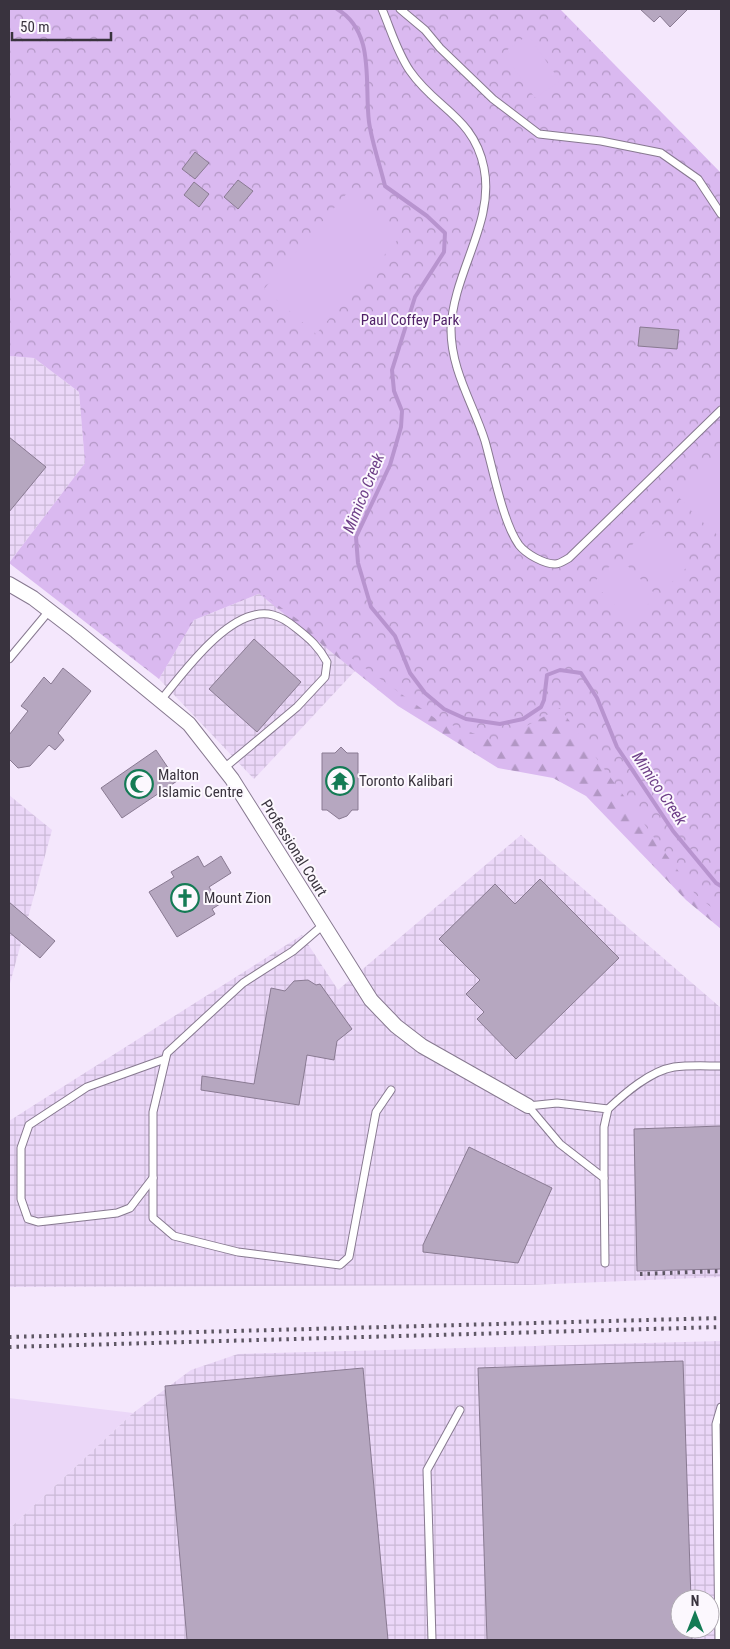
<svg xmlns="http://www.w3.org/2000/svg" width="730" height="1649" viewBox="0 0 730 1649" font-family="'Roboto Condensed',sans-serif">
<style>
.built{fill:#ebd7f8}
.industrial{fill:url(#industrial-grid);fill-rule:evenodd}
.forest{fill:url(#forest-firs)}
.park{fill:url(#park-crowns)}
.garden{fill:#dab9f0}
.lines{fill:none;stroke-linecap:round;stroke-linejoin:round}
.stream{stroke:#b894cf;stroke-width:4}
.building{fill:#b6a7c0;stroke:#897a92}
.lane-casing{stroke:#877990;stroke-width:9}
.street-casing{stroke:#877990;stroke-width:16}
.lane{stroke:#fff;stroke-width:7}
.street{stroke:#fff;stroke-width:14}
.rail{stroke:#5d5663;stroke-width:4;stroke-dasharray:2.5 5;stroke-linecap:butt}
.labels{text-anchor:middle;stroke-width:4;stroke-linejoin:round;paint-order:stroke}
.park-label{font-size:15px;fill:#502168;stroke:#fcf8fe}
.poi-label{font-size:15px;fill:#39333e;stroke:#fcf8fe;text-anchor:start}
.street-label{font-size:15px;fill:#39333e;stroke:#fcf8fe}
.water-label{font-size:16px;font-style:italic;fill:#6e3f88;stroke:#fcf8fe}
</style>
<defs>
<pattern id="industrial-grid" width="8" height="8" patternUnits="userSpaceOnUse" patternTransform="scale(1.25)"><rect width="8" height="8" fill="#ebd7f8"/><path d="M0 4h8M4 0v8" fill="none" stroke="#cab9d6"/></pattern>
<pattern id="forest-firs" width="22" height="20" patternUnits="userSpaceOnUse" patternTransform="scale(1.25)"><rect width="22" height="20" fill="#dab9f0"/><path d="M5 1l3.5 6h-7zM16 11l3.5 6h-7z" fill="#b297c4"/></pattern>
<pattern id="park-crowns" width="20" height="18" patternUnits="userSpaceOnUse" patternTransform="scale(1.25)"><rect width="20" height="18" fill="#dab9f0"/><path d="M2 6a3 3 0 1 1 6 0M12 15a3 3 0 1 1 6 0" fill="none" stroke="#b297c4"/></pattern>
</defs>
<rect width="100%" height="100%" fill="#f4e7fc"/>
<!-- built -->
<path class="built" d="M9,1398L133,1413L9,1529Z"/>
<!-- industrial -->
<g class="industrial">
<path d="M9,356L34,358L79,392L85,463L9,563Z"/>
<path d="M261,593L355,671L254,779L159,679L194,620Z"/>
<path d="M9,795L52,830L9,987Z"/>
<path d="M521,835L721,1008V1277L529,1285L9,1287V1121L302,935L338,990Z"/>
<path d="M721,1341V1640H9V1529L133,1413L191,1370L238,1354ZM680,1599H710V1629H680Z"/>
</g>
<!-- forest -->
<path class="forest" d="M236,575L530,647L721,823V929L686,900L586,796L553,778L498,768L398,706Z"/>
<!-- park -->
<path class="park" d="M9,9H560L721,173V915L695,894L560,708L496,742L436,719L261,593L194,620L159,679L9,563L85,463L79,392L34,358L9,356Z"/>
<!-- garden -->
<g class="garden">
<path d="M528,35L560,81L535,98L503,53Z"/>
<path d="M348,192L400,237L316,334L264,289Z"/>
<path d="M721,448V538L698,518L675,493Z"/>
<path d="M653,524L691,563L665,589L627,550Z"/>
<path d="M619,557L657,596L631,621L593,583Z"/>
</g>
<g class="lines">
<!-- stream -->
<path class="stream" d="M337,9C376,32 364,83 369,122C372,143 380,165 385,186L427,216L445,233L444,252L415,297L392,370L394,391L402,411L401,427L390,465L356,537L358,563L371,607L395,636L410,673L425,693L444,709L466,719L500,724L523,719L541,707L544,700L547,675L560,670L581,673L597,698L617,747L673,831L716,883L721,886"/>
</g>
<!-- building -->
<g class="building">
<path d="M640,9H688L670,27L660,16L654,22Z"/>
<path d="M195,152L209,163L195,179L182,169Z"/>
<path d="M238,180L253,191L238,209L224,197Z"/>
<path d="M194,182L209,194L199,207L184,195Z"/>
<path d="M640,327L679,330L677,349L638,346Z"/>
<path d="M9,437L46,467L9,512Z"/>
<path d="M254,639L301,682L257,732L209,689Z"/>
<path d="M63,668L91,691L58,733L64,740L55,750L49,745L30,766L18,768L9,759V735L28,711L21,706L44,677L51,684Z"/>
<path d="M341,747L347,753H358V810H352L347,816L339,819L327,810H322V753H335Z"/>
<path d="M156,750L177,781L122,818L101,788Z"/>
<path d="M198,856L204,867L221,856L231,873L209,887L220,904L212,909L215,914L177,937L149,892L174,877L171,872Z"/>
<path d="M540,879L619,958L516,1059L477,1019L484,1012L466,994L480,980L439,939L495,884L515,904Z"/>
<path d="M9,902L55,941L40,958L9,932Z"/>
<path d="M308,980L316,985L320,984L352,1029L337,1041L334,1060L307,1055L299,1105L201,1090L202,1076L254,1084L271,988L285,991L294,981Z"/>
<path d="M721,1126V1269L637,1271L634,1129Z"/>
<path d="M469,1147L552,1188L518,1263L423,1252V1245Z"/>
<path d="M683,1361L691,1599H680V1629H692V1640H487L478,1368Z"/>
<path d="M363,1368L388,1640H187L165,1386Z"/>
</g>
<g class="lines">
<defs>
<g id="lane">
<path d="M382,9C391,30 397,52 410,71C436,109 474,117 484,168C495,223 453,272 451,329C451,371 473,403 485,441C493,469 503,523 519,545C526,554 544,564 555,564C560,564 565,560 569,558L721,410"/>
<path d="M400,9L425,30L440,48L493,99L539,134L601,141L661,153L698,179L721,214"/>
<path d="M9,659L49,611"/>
<path d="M161,700C183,673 232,604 273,615C281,617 290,623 296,628C310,639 319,647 327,662L325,677L297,707L223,769"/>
<path d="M323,925L293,951L243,983L167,1053L153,1112V1218L174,1236L238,1252L340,1265L349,1257L376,1112L391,1090"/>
<path d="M528,1106L560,1144L604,1178L605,1263"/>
<path d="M528,1106L557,1103L608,1109L604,1127V1178"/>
<path d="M608,1109C625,1093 650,1071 674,1067C689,1065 706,1066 721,1066"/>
<path d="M153,1178L130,1208L117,1213L38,1222L28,1219L21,1199V1148L29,1125L87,1087L165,1059"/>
<path d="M432,1640L427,1470L460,1410"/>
<path d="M719,1640L716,1424L721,1407"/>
</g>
<path id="street" d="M9,584L33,598L76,631L189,724L232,779L371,1000L396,1026L422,1046L528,1106"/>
</defs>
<!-- lane casing -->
<use href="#lane" class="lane-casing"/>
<!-- street casing -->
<use href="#street" class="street-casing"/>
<!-- lane -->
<use href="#lane" class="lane"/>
<!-- street -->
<use href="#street" class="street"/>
<!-- rail -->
<g class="rail">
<path d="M640,1274L721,1271"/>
<path d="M9,1337L721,1318"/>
<path d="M9,1347L721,1327"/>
</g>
</g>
<!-- icons -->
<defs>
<symbol id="temple-ring" viewBox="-11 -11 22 22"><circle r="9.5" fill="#fcf8fe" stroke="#147b55" stroke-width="1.5"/><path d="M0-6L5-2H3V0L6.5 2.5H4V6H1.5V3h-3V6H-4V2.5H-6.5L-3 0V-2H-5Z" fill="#147b55"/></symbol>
<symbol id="mosque-ring" viewBox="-11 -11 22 22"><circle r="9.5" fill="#fcf8fe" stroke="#147b55" stroke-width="1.5"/><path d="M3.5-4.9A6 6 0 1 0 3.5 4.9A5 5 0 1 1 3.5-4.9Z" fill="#147b55"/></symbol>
<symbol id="church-ring" viewBox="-11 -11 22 22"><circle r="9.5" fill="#fcf8fe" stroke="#147b55" stroke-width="1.5"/><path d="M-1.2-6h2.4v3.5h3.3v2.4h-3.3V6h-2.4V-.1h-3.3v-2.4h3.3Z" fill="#147b55"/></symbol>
</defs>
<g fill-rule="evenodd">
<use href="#temple-ring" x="324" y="765" width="32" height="32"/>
<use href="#mosque-ring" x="123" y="768" width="32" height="32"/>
<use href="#church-ring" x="169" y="882" width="32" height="32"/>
</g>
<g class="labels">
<!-- park labels -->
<g class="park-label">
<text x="410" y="325">Paul Coffey Park</text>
</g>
<!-- poi labels -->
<g class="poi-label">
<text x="158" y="780">Malton<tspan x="158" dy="17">Islamic Centre</tspan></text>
<text x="359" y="786">Toronto Kalibari</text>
<text x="204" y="903">Mount Zion</text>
</g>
<!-- street labels -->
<g class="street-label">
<text transform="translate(294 848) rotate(58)" y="5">Professional Court</text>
</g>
<!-- water labels -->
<g class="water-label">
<text transform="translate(363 493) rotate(-68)" y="6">Mimico Creek</text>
<text transform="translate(660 788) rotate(56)" y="6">Mimico Creek</text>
</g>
</g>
<!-- border -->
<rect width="730" height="1649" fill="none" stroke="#39333e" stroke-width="20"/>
<!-- north arrow -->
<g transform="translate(695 1614)"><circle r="24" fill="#fcf8fe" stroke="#aea9b1"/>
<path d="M0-4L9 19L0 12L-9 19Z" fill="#147b55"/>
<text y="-8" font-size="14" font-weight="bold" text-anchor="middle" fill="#39333e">N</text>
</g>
<!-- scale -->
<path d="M12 32v8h99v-8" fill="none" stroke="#39333e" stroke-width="2.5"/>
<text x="20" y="32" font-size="15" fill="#39333e" stroke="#fcf8fe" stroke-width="4" paint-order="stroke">50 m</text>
</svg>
